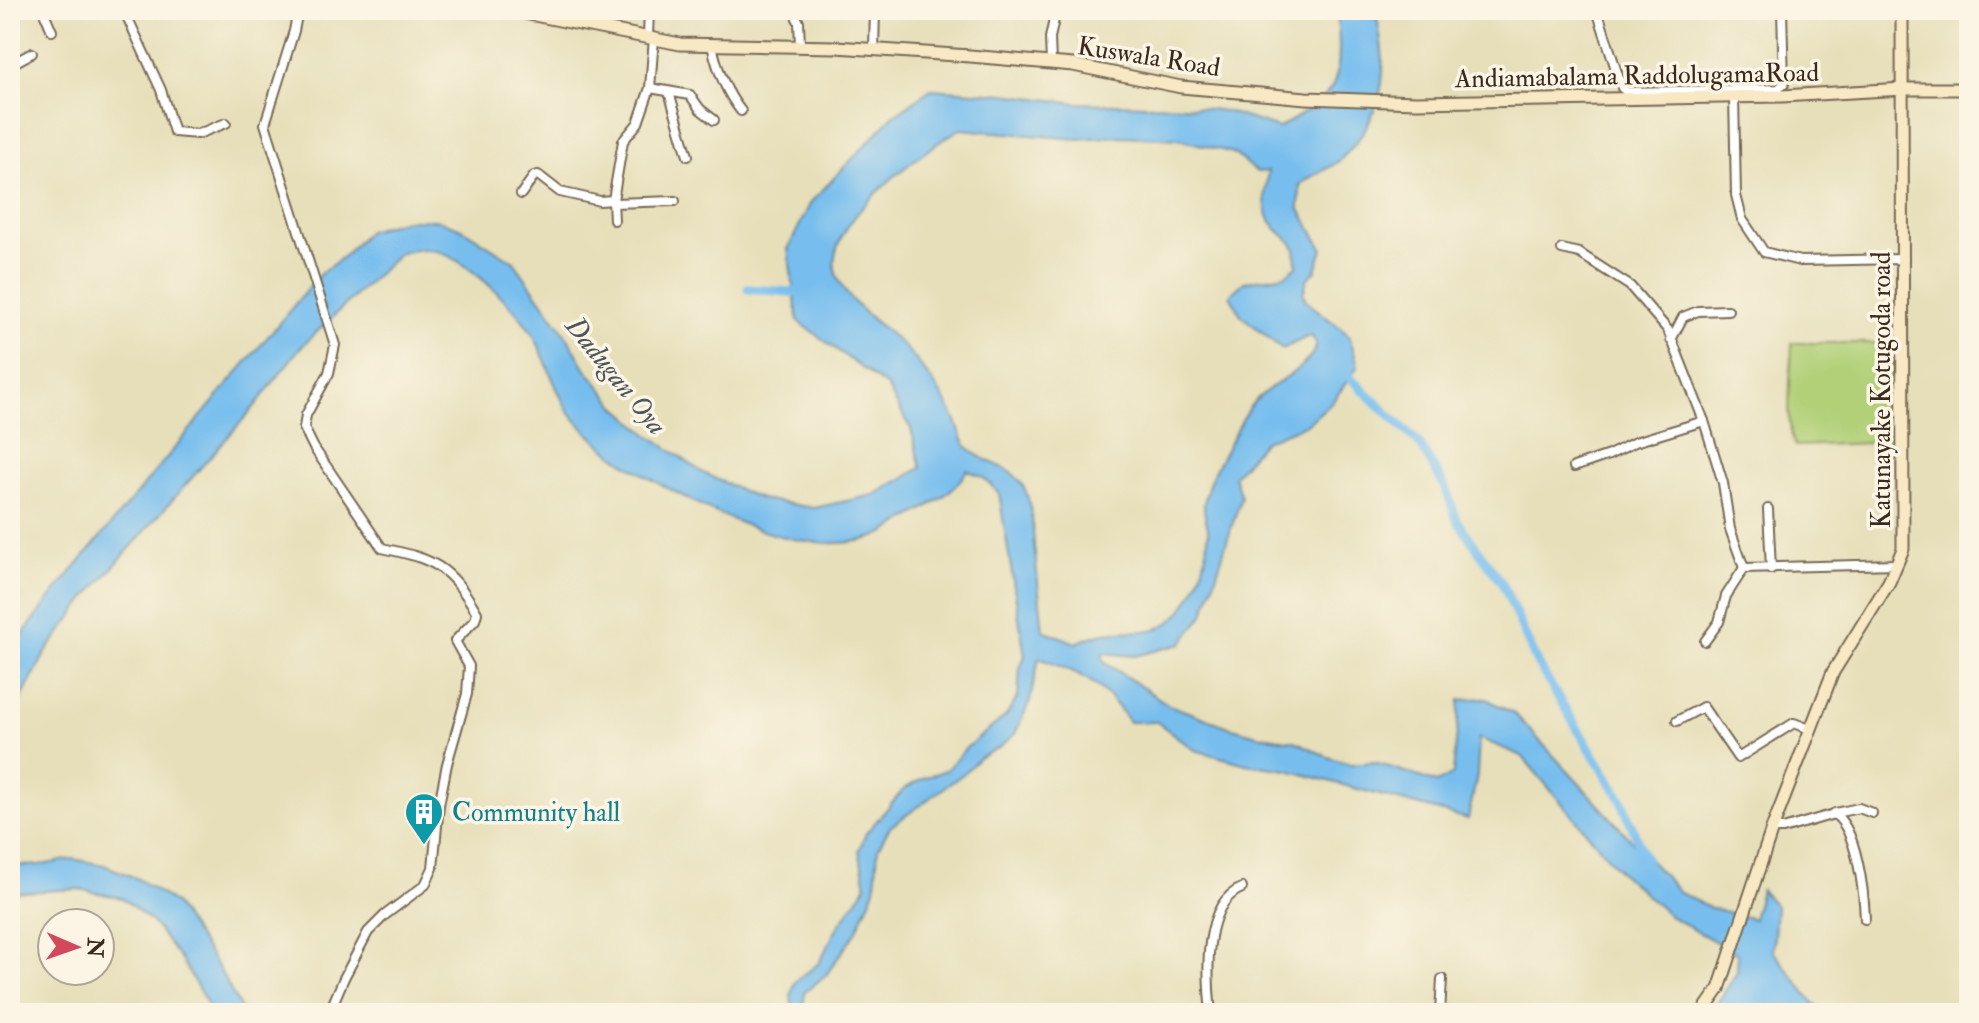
<svg xmlns="http://www.w3.org/2000/svg" width="1979" height="1023" viewBox="0 0 1979 1023" font-family="'IM FELL Double Pica',serif">
<style>
.green{fill:#b1d078;stroke:#767d4b;stroke-width:2}
.water{fill:#77beee;stroke:#597486;stroke-width:2;fill-rule:evenodd}
.lines{fill:none;stroke-linecap:round;stroke-linejoin:round}
.canal{stroke:#77beee;stroke-width:9}
.street-casing{stroke:#776955;stroke-width:12}
.secondary-casing{stroke:#776955;stroke-width:15}
.street{stroke:#fff;stroke-width:8}
.secondary{stroke:#f8e8c3;stroke-width:11}
.labels{text-anchor:middle;stroke-width:7;stroke-linejoin:round;paint-order:stroke}
.street-label{font-size:26px;fill:#3b2a1e;stroke:#fcf5e5}
.culture-label{font-size:26px;fill:#0d838f;stroke:#fcf5e5;text-anchor:start}
.water-label{font-size:28px;font-style:italic;fill:#4d565c;stroke:#fcf5e5}
</style>
<rect width="100%" height="100%" fill="#fcf5e5"/>
<filter id="ink" filterUnits="userSpaceOnUse"><feTurbulence type="fractalNoise" baseFrequency=".0125" numOctaves="2"/><feDisplacementMap in="SourceGraphic" scale="16" xChannelSelector="R" yChannelSelector="G"/><feConvolveMatrix kernelMatrix="1 2 1 2 8 2 1 2 1" color-interpolation-filters="sRGB"/></filter>
<filter id="wash" filterUnits="userSpaceOnUse"><feTurbulence type="fractalNoise" baseFrequency=".006" numOctaves="4" result="noise"/><feDisplacementMap in="SourceGraphic" scale="32" xChannelSelector="R" yChannelSelector="G"/><feGaussianBlur stdDeviation="1.8" result="paint"/><feColorMatrix in="noise" values="0 0 0 0 0 0 0 0 0 0 0 0 0 0 0 0 0 1.4 0 .05"/><feComposite in="paint" operator="in"/></filter>
<g filter="url(#wash)">
<rect width="100%" height="100%" fill="#e7dfba"/>
<!-- green -->
<path class="green" d="M1792,343H1894L1897,442L1795,446C1784,422 1792,370 1792,343Z"/>
<!-- water -->
<g class="water">
<path d="M1336,10H1376C1379,30 1384,52 1383,72C1382,104 1364,137 1341,159C1329,170 1312,173 1300,185L1299,208L1323,249L1316,270L1307,279L1303,294L1306,301L1349,335L1358,366L1333,401L1307,424L1264,441L1234,476L1241,497L1204,614L1181,644L1135,656L1103,653V661L1169,705L1229,727L1261,736L1295,741L1328,757L1350,764L1375,762L1437,783L1453,774L1460,700L1485,698L1516,715L1680,893L1711,908L1753,919L1761,890L1776,906L1773,951L1813,1002L1825,1013L1712,1012L1737,972L1738,954L1671,917L1622,874L1522,756L1479,738L1477,775L1468,819L1288,770L1246,764L1195,750L1157,722H1129C1104,683 1082,674 1039,658L1030,701L1015,734L1000,747L979,758L963,774L890,827L878,848L875,889L856,932L826,975L805,992L803,1009L805,1013H793L791,996L795,982L819,963L837,928L866,886L859,850L866,833L904,789L924,778L946,770L966,748L1006,716L1018,697L1020,667L1025,656L999,493L983,477L967,470C956,490 936,502 917,513C904,520 889,532 875,537C805,559 722,518 662,485C643,474 623,464 606,449C593,438 578,424 568,410C554,387 547,361 535,338C520,311 471,264 442,253C427,247 415,249 400,253L299,349L255,406L87,597L46,652L19,703L10,725V651L62,583L321,273L343,257L368,231L405,220H438L462,229L514,262L566,335L586,369L617,407L645,432L703,473L760,499L814,508L874,495L921,468L911,429L887,387L798,321L788,249L811,202L893,116L931,89L1004,94L1076,103L1185,106L1225,111L1279,128C1296,117 1323,104 1333,85C1342,67 1339,30 1336,10ZM960,129L1077,139L1122,136L1179,139L1233,153L1257,172L1268,171C1265,190 1261,213 1276,228C1292,245 1295,238 1297,266L1285,275L1244,282L1230,295L1241,315L1282,349L1311,335L1317,345C1304,377 1259,385 1244,416C1231,445 1208,472 1204,505C1203,512 1207,521 1208,529C1210,558 1194,603 1170,622C1151,636 1127,629 1105,633C1096,634 1086,639 1076,643L1043,630C1040,602 1037,573 1034,545C1033,528 1032,508 1026,492C1013,461 983,467 966,445C960,437 959,425 954,417C946,399 922,366 909,352C886,326 854,312 838,279C814,228 923,151 960,129Z"/>
<path d="M73,859L104,865L138,879L174,903L218,967L243,1013H213L181,960L152,922L122,898L79,889L10,893V863C28,870 54,862 73,859Z"/>
</g>
<g class="lines">
<!-- canal -->
<g class="canal">
<path d="M748,289L804,293"/>
<path d="M1343,371L1419,443L1445,487L1457,520L1503,585L1537,663L1621,799L1647,864"/>
</g>
</g>
</g>
<g filter="url(#ink)">
<g class="lines">
<defs>
<g id="street">
<path d="M43,10L52,31"/>
<path d="M124,10L161,90L174,132L198,134L226,123"/>
<path d="M298,10L294,31L265,124L335,345L329,373L306,415L304,428L314,448L382,548C433,559 450,565 477,613L475,620L455,641L469,666L467,694L447,764L439,805L433,868L425,885L385,915L368,932L344,978L329,1013"/>
<path d="M793,10L799,22L800,46"/>
<path d="M1597,10L1622,88L1627,92L1778,89L1784,84L1782,10"/>
<path d="M648,37L649,10"/>
<path d="M712,45C717,69 725,91 741,111"/>
<path d="M874,49L875,10"/>
<path d="M1051,63L1050,38L1056,10"/>
<path d="M10,65L32,53"/>
<path d="M650,88L690,95L700,109L714,120"/>
<path d="M669,92L688,156"/>
<path d="M1734,96L1736,195L1742,219L1764,252L1800,261L1904,259"/>
<path d="M521,194L534,176L538,175L560,192L600,201L613,200"/>
<path d="M613,203L675,201"/>
<path d="M614,220L613,200L623,141L638,123L650,88L654,38"/>
<path d="M1562,249L1579,253L1630,286L1668,330L1704,421L1723,483L1730,529L1744,568L1897,564"/>
<path d="M1671,340L1683,317L1698,311L1728,310"/>
<path d="M1574,467L1609,455L1635,442L1704,421"/>
<path d="M1768,509L1771,569"/>
<path d="M1705,641L1719,622L1726,596L1744,568"/>
<path d="M1677,721L1703,707L1738,758L1794,723L1810,729"/>
<path d="M1835,813L1859,808L1872,813"/>
<path d="M1772,829H1783L1834,814C1857,828 1864,893 1865,919"/>
<path d="M1211,1013C1207,976 1202,904 1242,888"/>
<path d="M1440,1013L1442,979"/>
</g>
<g id="secondary">
<path d="M509,10L680,44L836,47L970,56L1073,65L1181,87L1306,98L1416,102L1782,96L1904,89H1969"/>
<path d="M1702,1013L1719,989L1772,829L1833,672L1889,582L1903,549L1902,10"/>
</g>
</defs>
<!-- street casing -->
<use href="#street" class="street-casing"/>
<!-- secondary casing -->
<use href="#secondary" class="secondary-casing"/>
<!-- street -->
<use href="#street" class="street"/>
<!-- secondary -->
<use href="#secondary" class="secondary"/>
</g>
</g>
<!-- icons -->
<defs>
<symbol id="building-pin" viewBox="-11 -11 22 30"><path d="M0 17L-7.5 6A9.5 9.5 0 1 1 7.5 6Z" fill="#0f9aa8" stroke="#fcf5e5"/><path d="M-4-6H4V6H1V3H-1V6H-4ZM-2.5-4.3h1.7v1.8h-1.7ZM.8-4.3h1.7v1.8H.8ZM-2.5-1h1.7V.8h-1.7ZM.8-1h1.7V.8H.8Z" fill="#fff"/></symbol>
</defs>
<g fill-rule="evenodd">
<use href="#building-pin" x="402" y="790" width="44" height="60"/>
</g>
<g class="labels">
<!-- street labels -->
<g class="street-label">
<text transform="translate(1149 56) rotate(9)" y="9">Kuswala Road</text>
<text transform="translate(1637 75) rotate(-1)" y="9">Andiamabalama RaddolugamaRoad</text>
<text transform="translate(1881 390) rotate(-90)" y="9">Katunayake Kotugoda road</text>
</g>
<!-- culture labels -->
<g class="culture-label">
<text x="452" y="821">Community hall</text>
</g>
<!-- water labels -->
<g class="water-label">
<text transform="translate(617 375) rotate(51)" y="10">Dadugan Oya</text>
</g>
</g>
<!-- margin -->
<rect width="1979" height="1023" fill="none" stroke="#fcf5e5" stroke-width="40"/>
<!-- north arrow -->
<g transform="translate(76 947) rotate(92)"><circle r="38" fill="#fcf5e5" stroke="#afa495" stroke-width="2"/>
<path d="M0-6L14 30L0 20L-14 30Z" fill="#d1495b"/>
<text y="-12" font-size="22" font-weight="bold" text-anchor="middle" fill="#3b2a1e">N</text>
</g>
</svg>
